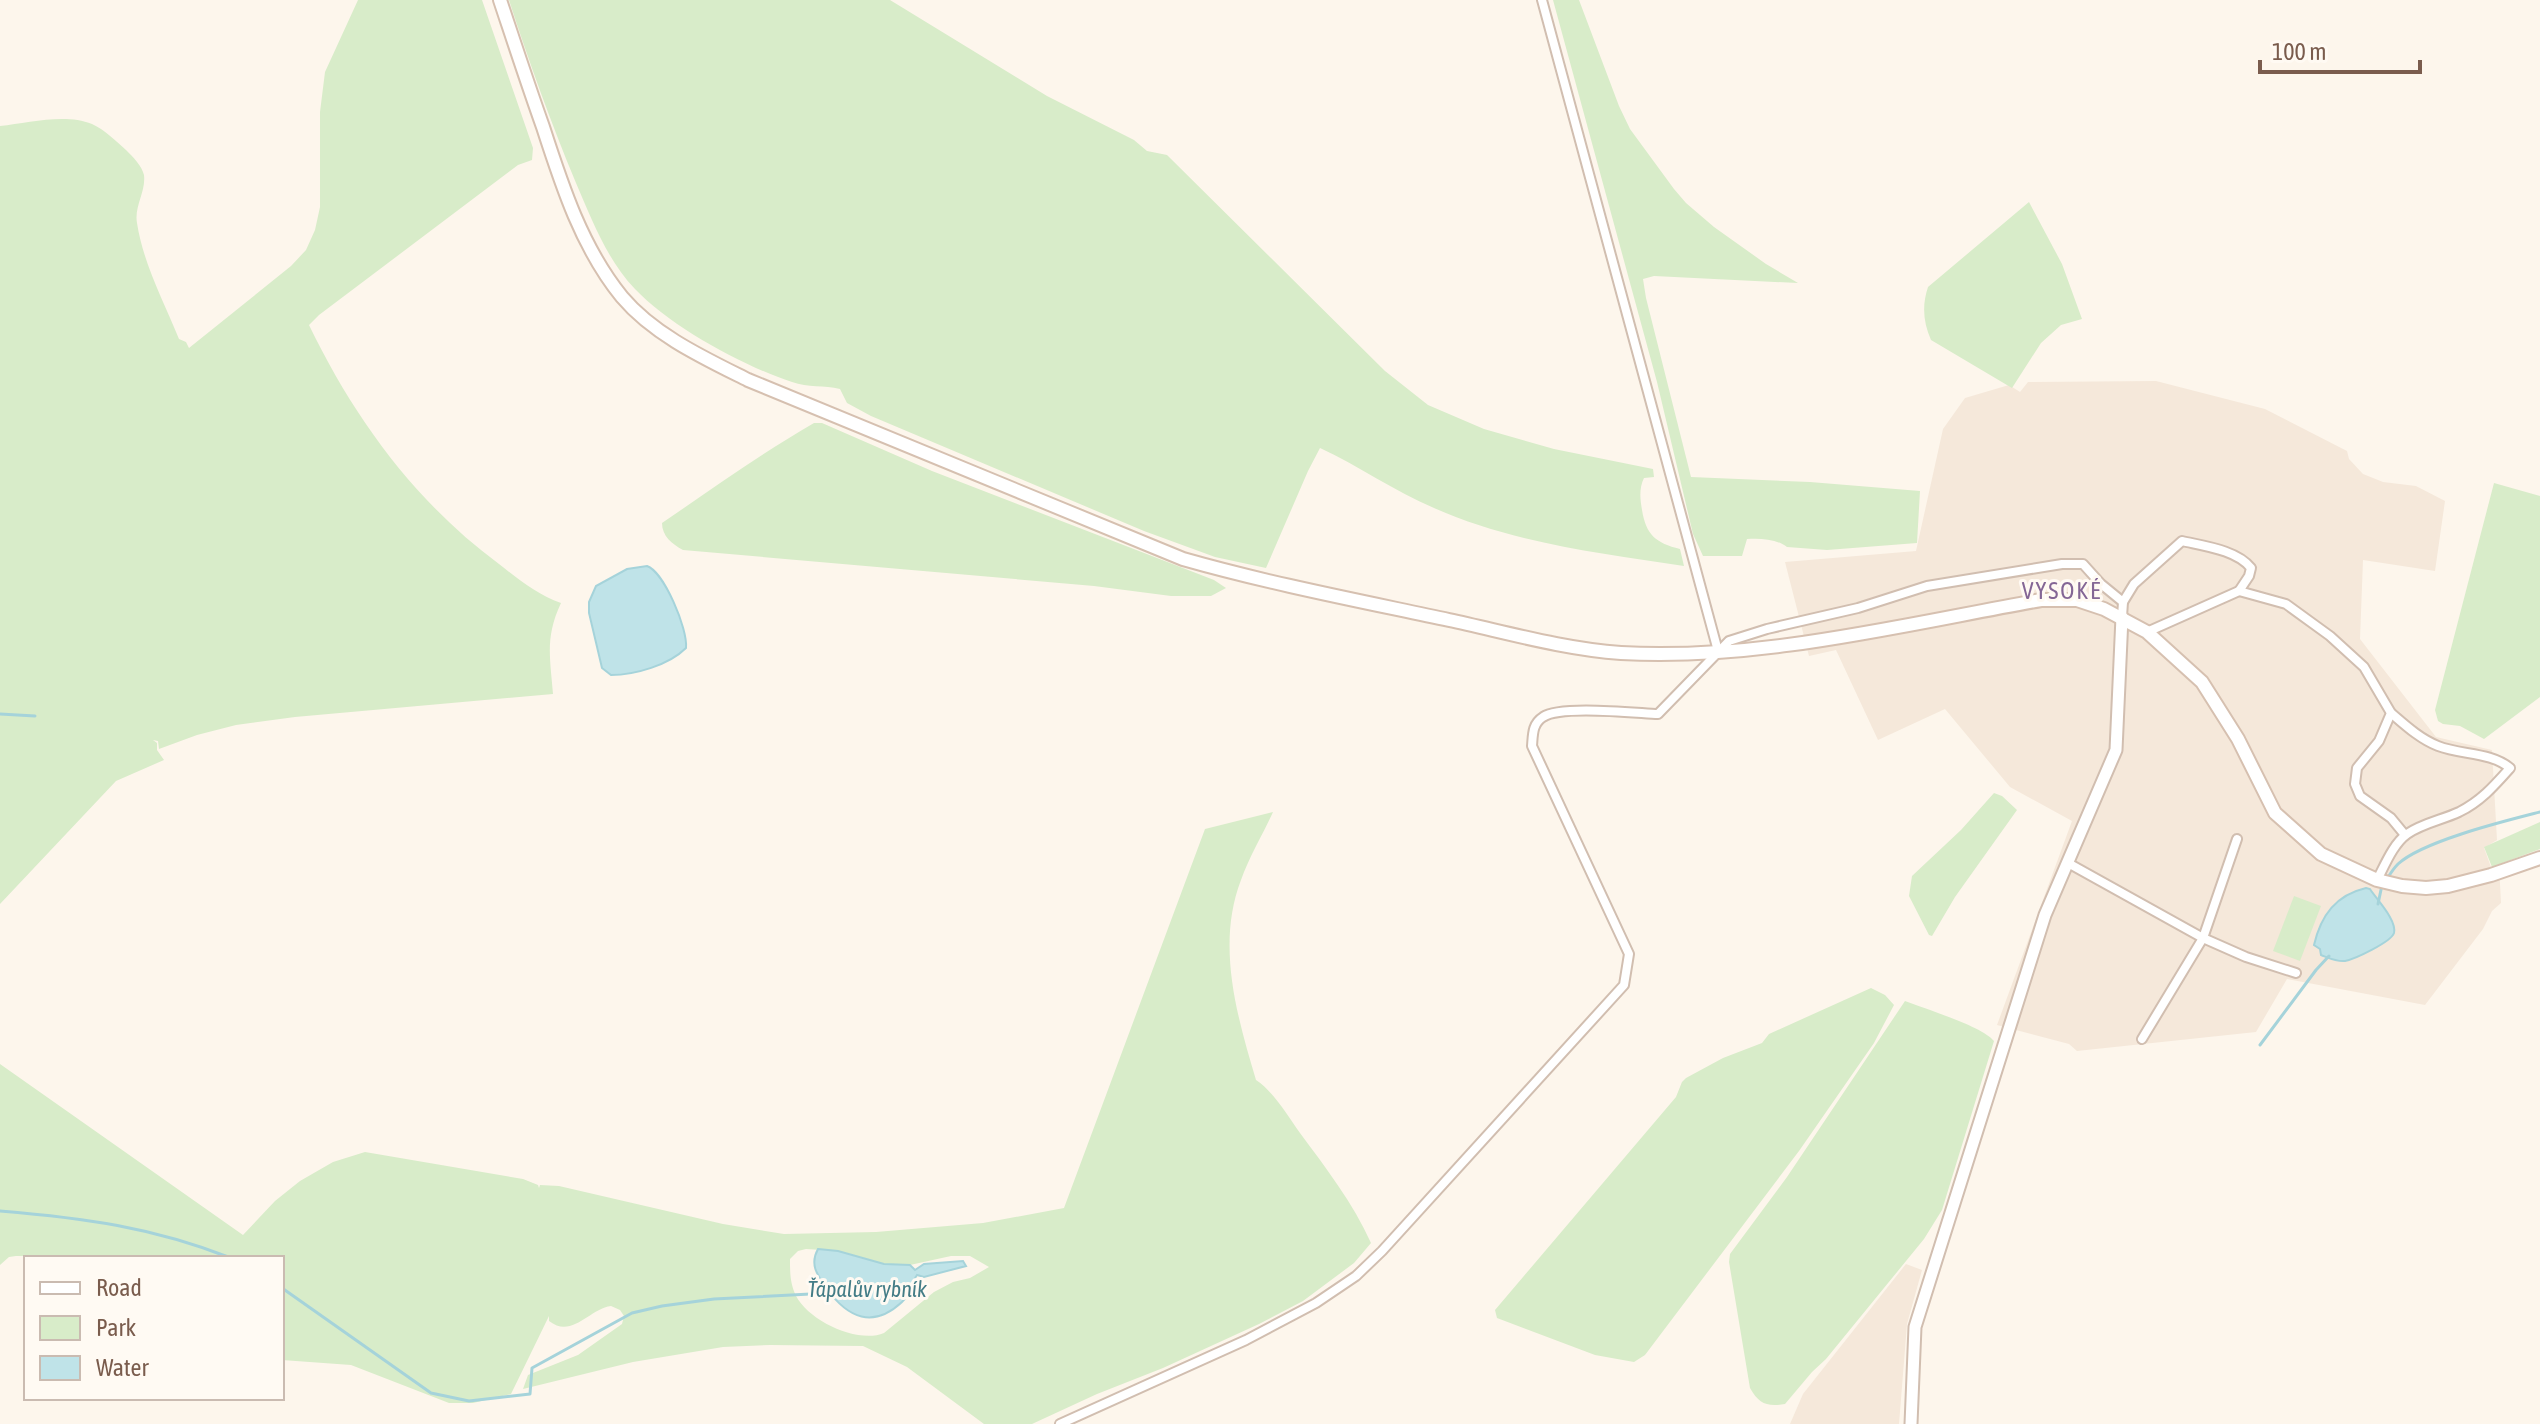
<svg xmlns="http://www.w3.org/2000/svg" width="2540" height="1424" viewBox="0 0 2540 1424" font-family="'Asap Condensed',sans-serif">
<style>
.residential{fill:#f5e8da}
.green{fill:#d8ecc9;fill-rule:evenodd}
.water{fill:#bfe3e8;stroke:#a5d3da;stroke-width:2}
.lines{fill:none;stroke-linecap:round;stroke-linejoin:round}
.stream{stroke:#a5d3da;stroke-width:3}
.minor-casing{stroke:#d1beb0;stroke-width:12}
.tertiary-casing{stroke:#d1beb0;stroke-width:15}
.secondary-casing{stroke:#d6c0b0;stroke-width:16}
.minor{stroke:#fff;stroke-width:8}
.tertiary{stroke:#fff;stroke-width:11}
.secondary{stroke:#fff;stroke-width:12}
.labels{text-anchor:middle;stroke-width:6;stroke-linejoin:round;paint-order:stroke}
.water-label{font-size:22px;font-style:italic;fill:#437c86;stroke:#fffaf3}
.quarter-label{font-size:24px;letter-spacing:2px;fill:#846695;stroke:#fffaf3}
</style>
<rect width="100%" height="100%" fill="#fdf6ec"/>
<!-- residential -->
<g class="residential">
<path d="M2156,381L2265,409L2347,451L2349,459L2363,474L2383,482L2416,486L2445,501L2435,571L2363,560L2360,639L2436,737L2492,750L2497,840L2484,848L2491,867L2499,865L2501,903L2492,911L2483,929L2425,1005L2287,979L2256,1032L2077,1051L2069,1044L1997,1025L2072,821L2010,787L1945,709L1878,740L1836,650L1809,656L1785,562L1916,551L1943,429L1965,398L2009,385L2020,392L2028,382Z"/>
<path d="M1906,1264L1922,1270L1907,1324L1899,1424H1790L1803,1394Z"/>
</g>
<!-- green -->
<g class="green">
<path d="M358,0H482L533,148L532,160L518,165L319,315L309,325C354,418 415,502 499,564C518,579 538,595 561,603C545,637 550,657 553,694L295,717L236,725L197,735L159,749L158,741L153,740L157,743V750L164,760L116,781L0,904V126C28,123 65,113 92,124C105,130 116,141 126,150C133,157 142,166 144,175C146,192 134,206 137,223C143,263 164,302 179,339L186,342L189,348L291,266L306,250L315,230L320,207V112L325,72Z"/>
<path d="M509,0H890L1047,96L1134,140L1147,151L1167,155L1385,371L1428,405L1484,429L1554,449L1653,469L1654,477L1644,478C1639,488 1640,499 1642,510C1646,535 1656,543 1680,549L1684,566C1600,553 1513,543 1434,508C1394,491 1359,466 1320,448L1308,471L1266,568L1215,557L1144,531L871,416L847,403L840,389C824,385 808,388 792,382C743,366 671,327 635,289C607,260 592,220 576,183C551,123 529,62 509,0Z"/>
<path d="M1553,0H1579L1619,106L1630,129L1674,189L1686,203L1714,227L1766,264L1798,283L1654,276L1643,279L1646,298L1691,477L1810,482L1920,491L1917,543L1827,550L1787,547C1777,539 1760,538 1747,539L1742,556H1703L1693,534L1657,382Z"/>
<path d="M2029,202L2062,264L2082,319L2061,325L2041,343L2012,388L1931,340C1923,322 1922,305 1928,287Z"/>
<path d="M814,423H822L932,471L1214,580L1226,588L1211,596H1171L1094,586L683,550C672,544 662,536 662,523C712,489 762,453 814,423Z"/>
<path d="M2494,483L2540,496V697L2484,739L2460,726L2443,724L2438,721L2435,710Z"/>
<path d="M1994,793L2002,796L2017,810L1955,897L1932,936L1929,935L1909,896L1912,876L1961,830Z"/>
<path d="M1273,812C1263,834 1249,857 1241,880C1216,945 1237,1016 1256,1080C1274,1092 1287,1115 1300,1133C1326,1168 1353,1203 1371,1243L1354,1263L1303,1301L1259,1324L1163,1368L1097,1394L1032,1424H984L907,1367L863,1346L770,1345L723,1347L633,1362L523,1389L528,1375L578,1355L622,1324L624,1316L620,1310L611,1306C589,1309 572,1339 549,1321V1316L511,1394L473,1403H449L351,1365L282,1360V1258L16,1256L9,1257L0,1265V1064L243,1235L275,1201L300,1181L333,1162L365,1152L523,1179L538,1185L539,1188L540,1185L559,1186L723,1224L784,1234L876,1232L983,1223L1064,1208L1205,829ZM806,1249L838,1251L884,1264L910,1265L951,1256H970L989,1267L970,1278L953,1282L934,1292L884,1333C858,1344 809,1321 796,1296C790,1283 790,1273 790,1259L798,1251Z"/>
<path d="M2540,822V849L2492,867L2484,847Z"/>
<path d="M2294,896L2321,906L2300,961L2273,951Z"/>
<path d="M1871,988L1885,995L1894,1005L1874,1043L1799,1151L1645,1355L1634,1362L1595,1355L1497,1318L1495,1310L1676,1097L1682,1082L1686,1078L1723,1058L1762,1043L1769,1034Z"/>
<path d="M1905,1001C1925,1009 1982,1026 1994,1041L1942,1210L1924,1239L1826,1359L1812,1372L1785,1404C1767,1407 1759,1404 1750,1388L1729,1262L1730,1254L1787,1177Z"/>
</g>
<!-- water -->
<g class="water">
<path d="M647,566C664,572 688,629 686,648C669,665 635,675 611,675L602,668L589,613V602L596,586L627,569Z"/>
<path d="M2366,888L2370,889C2377,900 2397,920 2394,933C2391,942 2355,959 2345,961C2337,962 2329,958 2321,955L2320,949L2314,945C2321,915 2336,895 2366,888Z"/>
<path d="M818,1249L838,1251L884,1264L910,1265L915,1270L924,1264L963,1261L966,1266L924,1277L917,1275C911,1283 910,1295 902,1302C873,1329 848,1318 827,1289C818,1276 809,1265 818,1249Z"/>
</g>
<g class="lines">
<!-- stream -->
<g class="stream">
<path d="M0,714L35,716"/>
<path d="M2387,879C2390,874 2394,868 2398,864C2423,841 2505,821 2540,812"/>
<path d="M2378,904L2382,885"/>
<path d="M2260,1045L2316,970L2329,956"/>
<path d="M0,1211C84,1218 152,1227 231,1258"/>
<path d="M282,1288L431,1393L469,1401L530,1394L532,1368L632,1313L662,1306L714,1299L830,1293"/>
</g>
<defs>
<g id="minor">
<path d="M1542,0L1718,651"/>
<path d="M2239,591L2286,604L2330,636L2364,667L2391,713L2379,741L2357,768L2355,784L2360,796L2391,818L2405,835"/>
<path d="M2122,617L2123,602L2134,584L2182,541C2204,546 2237,550 2251,568L2249,576L2239,591L2147,632"/>
<path d="M2068,863L2203,938L2246,957L2296,973"/>
<path d="M2377,880C2385,865 2393,844 2407,834C2423,823 2442,820 2459,812C2481,801 2494,786 2510,768C2491,752 2461,755 2438,746C2420,739 2405,725 2391,713"/>
<path d="M2142,1039L2203,938L2237,839"/>
<path d="M1060,1424L1246,1340L1316,1303L1356,1276L1382,1251L1624,985L1629,954L1532,746C1533,735 1532,724 1543,717C1560,705 1635,713 1658,714L1729,641L1767,629L1858,608L1927,586L2062,564H2083L2101,584L2123,602"/>
</g>
<path id="tertiary" d="M1911,1424L1915,1327L2045,915L2116,750L2122,617"/>
<path id="secondary" d="M500,0C514,42 528,85 543,127C562,186 582,248 622,297C654,335 704,358 748,380L1183,559C1271,584 1360,601 1449,620C1505,632 1563,649 1621,653C1759,661 1906,624 2041,600H2077L2104,609L2147,632L2202,682L2238,739L2275,813L2321,854L2377,880L2402,886L2426,888L2448,886L2491,875L2540,858"/>
</defs>
<!-- minor casing -->
<use href="#minor" class="minor-casing"/>
<!-- tertiary casing -->
<use href="#tertiary" class="tertiary-casing"/>
<!-- secondary casing -->
<use href="#secondary" class="secondary-casing"/>
<!-- minor -->
<use href="#minor" class="minor"/>
<!-- tertiary -->
<use href="#tertiary" class="tertiary"/>
<!-- secondary -->
<use href="#secondary" class="secondary"/>
</g>
<g class="labels">
<!-- water labels -->
<g class="water-label">
<text x="867" y="1297">Ťápalův rybník</text>
</g>
<!-- quarter labels -->
<g class="quarter-label">
<text x="2062" y="599">VYSOKÉ</text>
</g>
</g>
<!-- legend -->
<rect x="24" y="1256" width="260" height="144" fill="#fffaf3" stroke="#cabbb1" stroke-width="2"/>
<rect x="40" y="1282" width="40" height="12" fill="#ffffff" stroke="#cabbb1" stroke-width="2"/>
<text x="96" y="1296" font-size="24" fill="#7a5c4d">Road</text>
<rect x="40" y="1316" width="40" height="24" fill="#d8ecc9" stroke="#cabbb1" stroke-width="2"/>
<text x="96" y="1336" font-size="24" fill="#7a5c4d">Park</text>
<rect x="40" y="1356" width="40" height="24" fill="#bfe3e8" stroke="#cabbb1" stroke-width="2"/>
<text x="96" y="1376" font-size="24" fill="#7a5c4d">Water</text>
<!-- scale -->
<path d="M2260 60v12h160v-12" fill="none" stroke="#7a5c4d" stroke-width="4"/>
<text x="2272" y="60" font-size="24" fill="#7a5c4d" stroke="#fffaf3" stroke-width="6" paint-order="stroke">100 m</text>
</svg>
